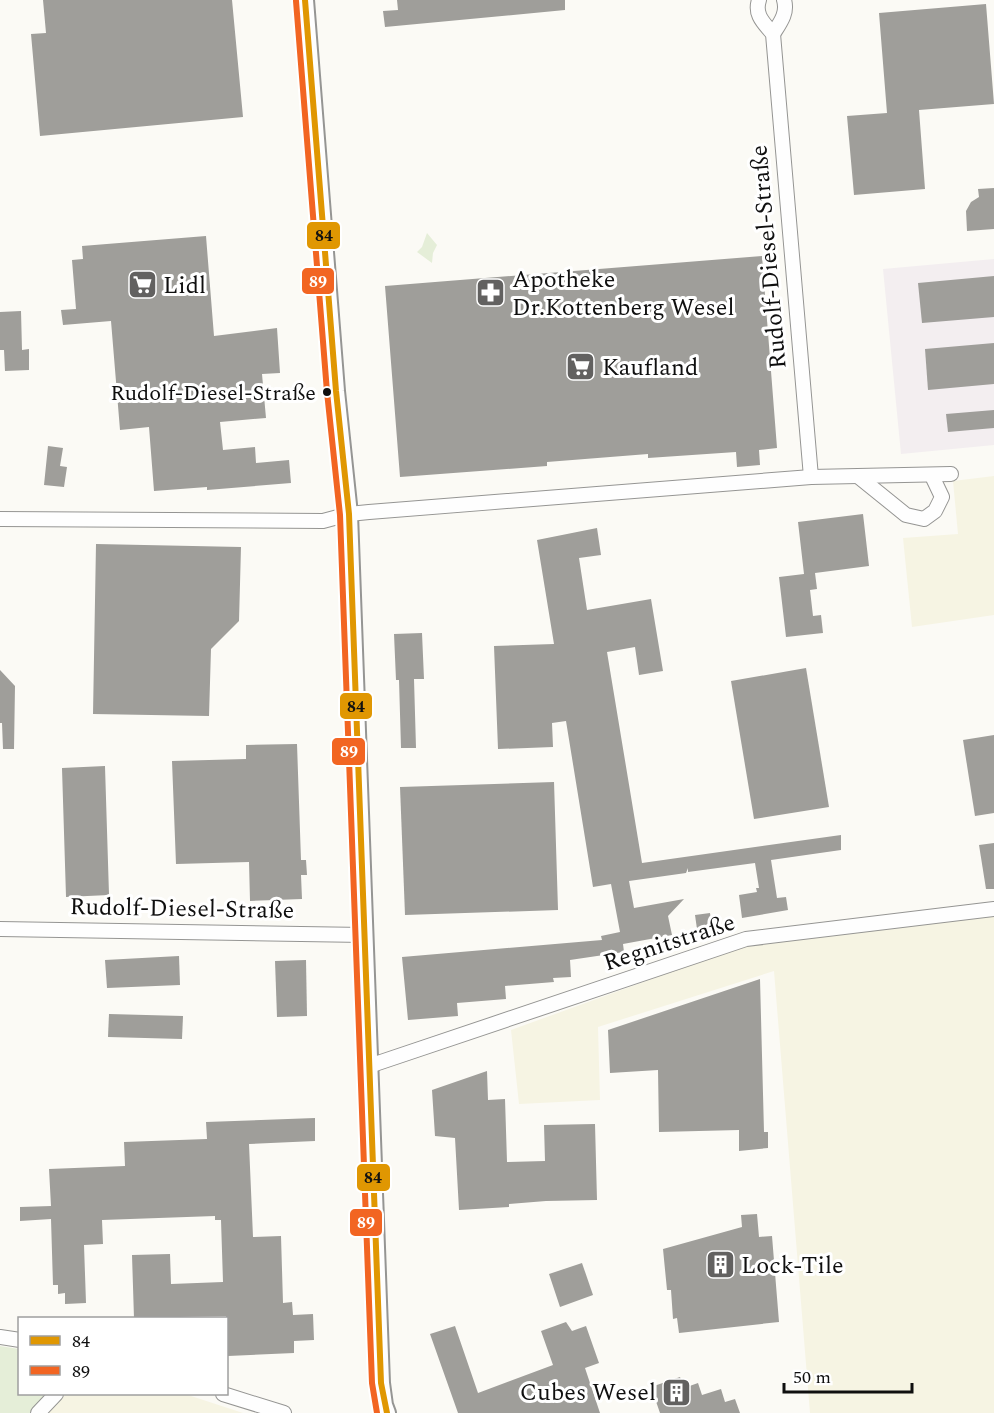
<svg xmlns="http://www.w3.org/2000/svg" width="994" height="1413" viewBox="0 0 994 1413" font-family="Spectral,serif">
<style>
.industrial{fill:#f3eef0}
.farmland{fill:#f6f4e3}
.green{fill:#e5eed8}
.building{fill:#9f9e9a}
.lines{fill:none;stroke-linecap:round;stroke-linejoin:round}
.minor-casing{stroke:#959593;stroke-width:16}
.tertiary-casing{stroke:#959593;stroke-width:20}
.minor{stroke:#fefefe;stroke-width:14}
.tertiary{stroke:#fefefe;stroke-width:16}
.bus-1-casing{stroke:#fff;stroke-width:10}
.bus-2-casing{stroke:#fff;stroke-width:10}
.bus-1{stroke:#e09702;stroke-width:6}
.bus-2{stroke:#f26522;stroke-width:6}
.bus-dot{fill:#0f0f0f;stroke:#fff;stroke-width:2}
.labels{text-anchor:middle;stroke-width:6;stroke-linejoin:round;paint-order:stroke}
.bus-label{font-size:22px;fill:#0f0f0f;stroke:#fff;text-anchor:end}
.street-label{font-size:24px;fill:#0f0f0f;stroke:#fff}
.poi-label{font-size:24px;fill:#0f0f0f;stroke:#fff;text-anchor:start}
.line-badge{stroke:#fff;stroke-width:2}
.badge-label{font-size:16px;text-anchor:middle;font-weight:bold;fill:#fff}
.pale-badge-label{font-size:16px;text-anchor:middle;font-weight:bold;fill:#111}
</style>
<rect width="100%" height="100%" fill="#fbfaf5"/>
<!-- industrial -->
<path class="industrial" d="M994,259V445L901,454L883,269Z"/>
<!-- farmland -->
<g class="farmland">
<path d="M994,476V615L912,627L903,538L958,534L953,481Z"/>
<path d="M994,916V1413H810L774,971L598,1027L600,1100L519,1104L511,1030L751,943Z"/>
<path d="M66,1394H185L243,1413H48Z"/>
</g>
<!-- green -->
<g class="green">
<path d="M427,233L437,245L433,253L432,263L417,252L422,247Z"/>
<path d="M0,1346L19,1349L20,1394H48L30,1413H0Z"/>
</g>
<!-- building -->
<g class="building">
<path d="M43,0H232L243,117L40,136L31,34L46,33Z"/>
<path d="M397,0H565V10L385,27L383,11L398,10Z"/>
<path d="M986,4L994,104L919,110L925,189L854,195L847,116L887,113L879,13Z"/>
<path d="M994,188V229L967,231L966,211L971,202L979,197L978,189Z"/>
<path d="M206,236L214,336L277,328L280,373L262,374L266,418L220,422L223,450L255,447L256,463L289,460L291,483L207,490V487L154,491L149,427L120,430L111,321L63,325L61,310L76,309L72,260L83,259L82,246Z"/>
<path d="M762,256L777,448L759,450L760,465L737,467L736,452L648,458V454L547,462V466L400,477L385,286Z"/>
<path d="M994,276V317L922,323L918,283Z"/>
<path d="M21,311L22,350L29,349V370L5,371L4,350H0V312Z"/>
<path d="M994,343V384L928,390L925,349Z"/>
<path d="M994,410V428L948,432L946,414Z"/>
<path d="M48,446L63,448L60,466L67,467L64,487L44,485Z"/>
<path d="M863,514L869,566L815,573L817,589L810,590L813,616L821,615L823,633L786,637L779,577L804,574L798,522Z"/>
<path d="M597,528L601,555L579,558L587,610L651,599L663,671L639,675L635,647L607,652L642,863L841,835V850L771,860L777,898L786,897L788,910L742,918L739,895L757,892L756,888H759L755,863L688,872V868L686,873L629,881L634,908L684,899L668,916L672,935L623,944L624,952L570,960L571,977L553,978L554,982L505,986L506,999L457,1003L458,1016L408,1020L402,957L602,940L601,936L620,932L611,884L593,887L566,721L552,723L553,747L498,749L494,646L554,644L537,540Z"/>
<path d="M96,544L241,547L239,621L211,649L209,716L93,714Z"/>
<path d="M422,633L424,679H414L416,748H401L399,680H396L394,634Z"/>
<path d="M806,668L829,807L754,819L731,681Z"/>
<path d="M0,670L15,686L14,749H3L2,723H0Z"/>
<path d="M994,735V813L975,816L963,740Z"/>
<path d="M297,744L301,860H306L307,875H301L302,899L250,901L249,862L176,864L172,761L246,759V745Z"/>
<path d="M105,766L109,895L66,897L62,768Z"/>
<path d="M554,782L558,910L405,915L400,787Z"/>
<path d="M994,843V889H986L979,845Z"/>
<path d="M710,913L712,927L697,929L695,915Z"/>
<path d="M179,956L180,985L107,988L105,960Z"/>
<path d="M306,960L307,1016L277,1017L275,961Z"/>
<path d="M760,979L764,1132H768V1148L739,1151V1130L659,1132L658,1070L610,1073L608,1030Z"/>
<path d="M109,1014L183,1016L182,1039L108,1037Z"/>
<path d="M487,1071L488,1100L505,1099L507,1162L545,1161L544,1125L595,1124L597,1200L546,1201L509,1204V1207L459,1210L455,1138L435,1136L432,1090Z"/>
<path d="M315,1118V1141L249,1144L253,1237L281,1236L283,1303L292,1302L293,1315L313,1314L314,1340L294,1341V1353L228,1356L226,1316L134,1318L132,1255L170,1254L171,1284L223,1282L221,1220H215V1216L102,1220L103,1244L84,1245L86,1303L65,1304V1293L58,1294V1285H53L51,1219L20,1221V1207L51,1206L49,1169L125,1166L124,1142L207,1139L206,1122Z"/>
<path d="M757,1214L759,1237L772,1236L779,1322L679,1333L677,1318L673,1319L671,1290H667L663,1249L742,1227L741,1215Z"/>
<path d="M582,1263L593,1295L560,1307L549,1274Z"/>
<path d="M566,1322L572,1331L586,1326L599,1363L585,1368L600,1413H458L430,1334L455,1326L478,1393L553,1365L541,1331Z"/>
<path d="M680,1377L684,1388L698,1383L702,1395L721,1389L725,1402L735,1399L740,1413H660L651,1387Z"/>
</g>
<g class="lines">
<defs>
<g id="minor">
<path d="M759,0C754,15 764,23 773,34L811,477"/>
<path d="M773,34C780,23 788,13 784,0"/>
<path d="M859,477L906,515L924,519L935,511L942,497L932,476"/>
<path d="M0,519L323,521L349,514L369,512L811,477L951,474"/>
<path d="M0,929L364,935"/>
<path d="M369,1066L746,939L994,909"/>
<path d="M0,1337L20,1340"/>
<path d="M223,1394L284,1413"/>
<path d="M38,1413L56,1394"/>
</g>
<path id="tertiary" d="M305,0L336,391L349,514L381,1383L384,1405L387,1413"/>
</defs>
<!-- minor casing -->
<use href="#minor" class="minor-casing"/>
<!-- tertiary casing -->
<use href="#tertiary" class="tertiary-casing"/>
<!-- minor -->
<use href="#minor" class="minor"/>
<!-- tertiary -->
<use href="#tertiary" class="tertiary"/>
<defs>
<path id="bus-1" d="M305,0L336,391L349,514L381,1383L387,1413"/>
<path id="bus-2" d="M296,1L327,392L340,515L372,1383L377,1413"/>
</defs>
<!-- bus-1 casing -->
<use href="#bus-1" class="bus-1-casing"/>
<!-- bus-2 casing -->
<use href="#bus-2" class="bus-2-casing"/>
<!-- bus-1 -->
<use href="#bus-1" class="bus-1"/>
<!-- bus-2 -->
<use href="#bus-2" class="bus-2"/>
</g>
<!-- icons -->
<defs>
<symbol id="supermarket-square" viewBox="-11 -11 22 22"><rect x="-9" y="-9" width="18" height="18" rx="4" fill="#626160" stroke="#fff"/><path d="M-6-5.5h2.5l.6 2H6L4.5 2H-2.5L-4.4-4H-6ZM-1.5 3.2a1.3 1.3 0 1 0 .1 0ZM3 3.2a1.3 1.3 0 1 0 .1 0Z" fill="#fff"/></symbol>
<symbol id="pharmacy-square" viewBox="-11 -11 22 22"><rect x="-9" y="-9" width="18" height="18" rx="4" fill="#626160" stroke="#fff"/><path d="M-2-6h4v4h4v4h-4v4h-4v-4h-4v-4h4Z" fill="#fff"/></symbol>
<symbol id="building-square" viewBox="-11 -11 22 22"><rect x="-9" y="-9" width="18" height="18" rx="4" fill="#626160" stroke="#fff"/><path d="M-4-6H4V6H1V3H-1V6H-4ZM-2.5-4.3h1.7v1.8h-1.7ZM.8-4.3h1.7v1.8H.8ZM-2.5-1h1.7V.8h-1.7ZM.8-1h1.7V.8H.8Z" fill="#fff"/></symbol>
</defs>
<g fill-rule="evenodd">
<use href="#supermarket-square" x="126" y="268" width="33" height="33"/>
<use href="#pharmacy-square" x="474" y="276" width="33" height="33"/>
<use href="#supermarket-square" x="564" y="350" width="33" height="33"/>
<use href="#building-square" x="704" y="1248" width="33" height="33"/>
<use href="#building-square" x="660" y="1376" width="33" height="33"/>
</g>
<!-- markers -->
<circle class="bus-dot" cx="327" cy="392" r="5"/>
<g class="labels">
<!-- bus labels -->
<g class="bus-label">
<text x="316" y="400">Rudolf-Diesel-Straße</text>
</g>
<!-- street labels -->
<g class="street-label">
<text transform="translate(768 257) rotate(-95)" y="8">Rudolf-Diesel-Straße</text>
<text transform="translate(182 908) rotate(1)" y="8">Rudolf-Diesel-Straße</text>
<text transform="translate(669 942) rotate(-18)" y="8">Regnitstraße</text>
</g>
<!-- poi labels -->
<g class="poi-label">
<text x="512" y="287">Apotheke<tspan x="512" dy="28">Dr.Kottenberg Wesel</tspan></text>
<text x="163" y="293">Lidl</text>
<text x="602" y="375">Kaufland</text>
<text x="741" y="1273">Lock-Tile</text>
<text x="656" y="1400" text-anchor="end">Cubes Wesel</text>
</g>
</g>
<g class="line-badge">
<rect x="306" y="221" width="35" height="29" rx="6" fill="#e09702"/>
<rect x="301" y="267" width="34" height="28" rx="6" fill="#f26522"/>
<rect x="339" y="692" width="34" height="28" rx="6" fill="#e09702"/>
<rect x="331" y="737" width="35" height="29" rx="6" fill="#f26522"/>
<rect x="356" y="1163" width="35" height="29" rx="6" fill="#e09702"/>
<rect x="349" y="1208" width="34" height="29" rx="6" fill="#f26522"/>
</g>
<g class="badge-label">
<text x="318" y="287">89</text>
<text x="349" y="757">89</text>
<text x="366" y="1228">89</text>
</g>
<g class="pale-badge-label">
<text x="324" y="241">84</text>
<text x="356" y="712">84</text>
<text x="373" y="1183">84</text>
</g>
<!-- legend -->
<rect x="18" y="1317" width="210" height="78" fill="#ffffff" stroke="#9f9f9f" stroke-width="1.5"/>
<rect x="30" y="1336" width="30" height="9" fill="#e09702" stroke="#9f9f9f" stroke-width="1.5"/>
<text x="72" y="1347" font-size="18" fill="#0f0f0f">84</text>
<rect x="30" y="1366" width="30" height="9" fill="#f26522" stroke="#9f9f9f" stroke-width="1.5"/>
<text x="72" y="1377" font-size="18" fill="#0f0f0f">89</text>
<!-- scale -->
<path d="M784 1383v9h128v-9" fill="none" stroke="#0f0f0f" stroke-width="3"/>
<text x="793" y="1383" font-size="18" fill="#0f0f0f" stroke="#ffffff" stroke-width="4.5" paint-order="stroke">50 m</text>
</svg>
